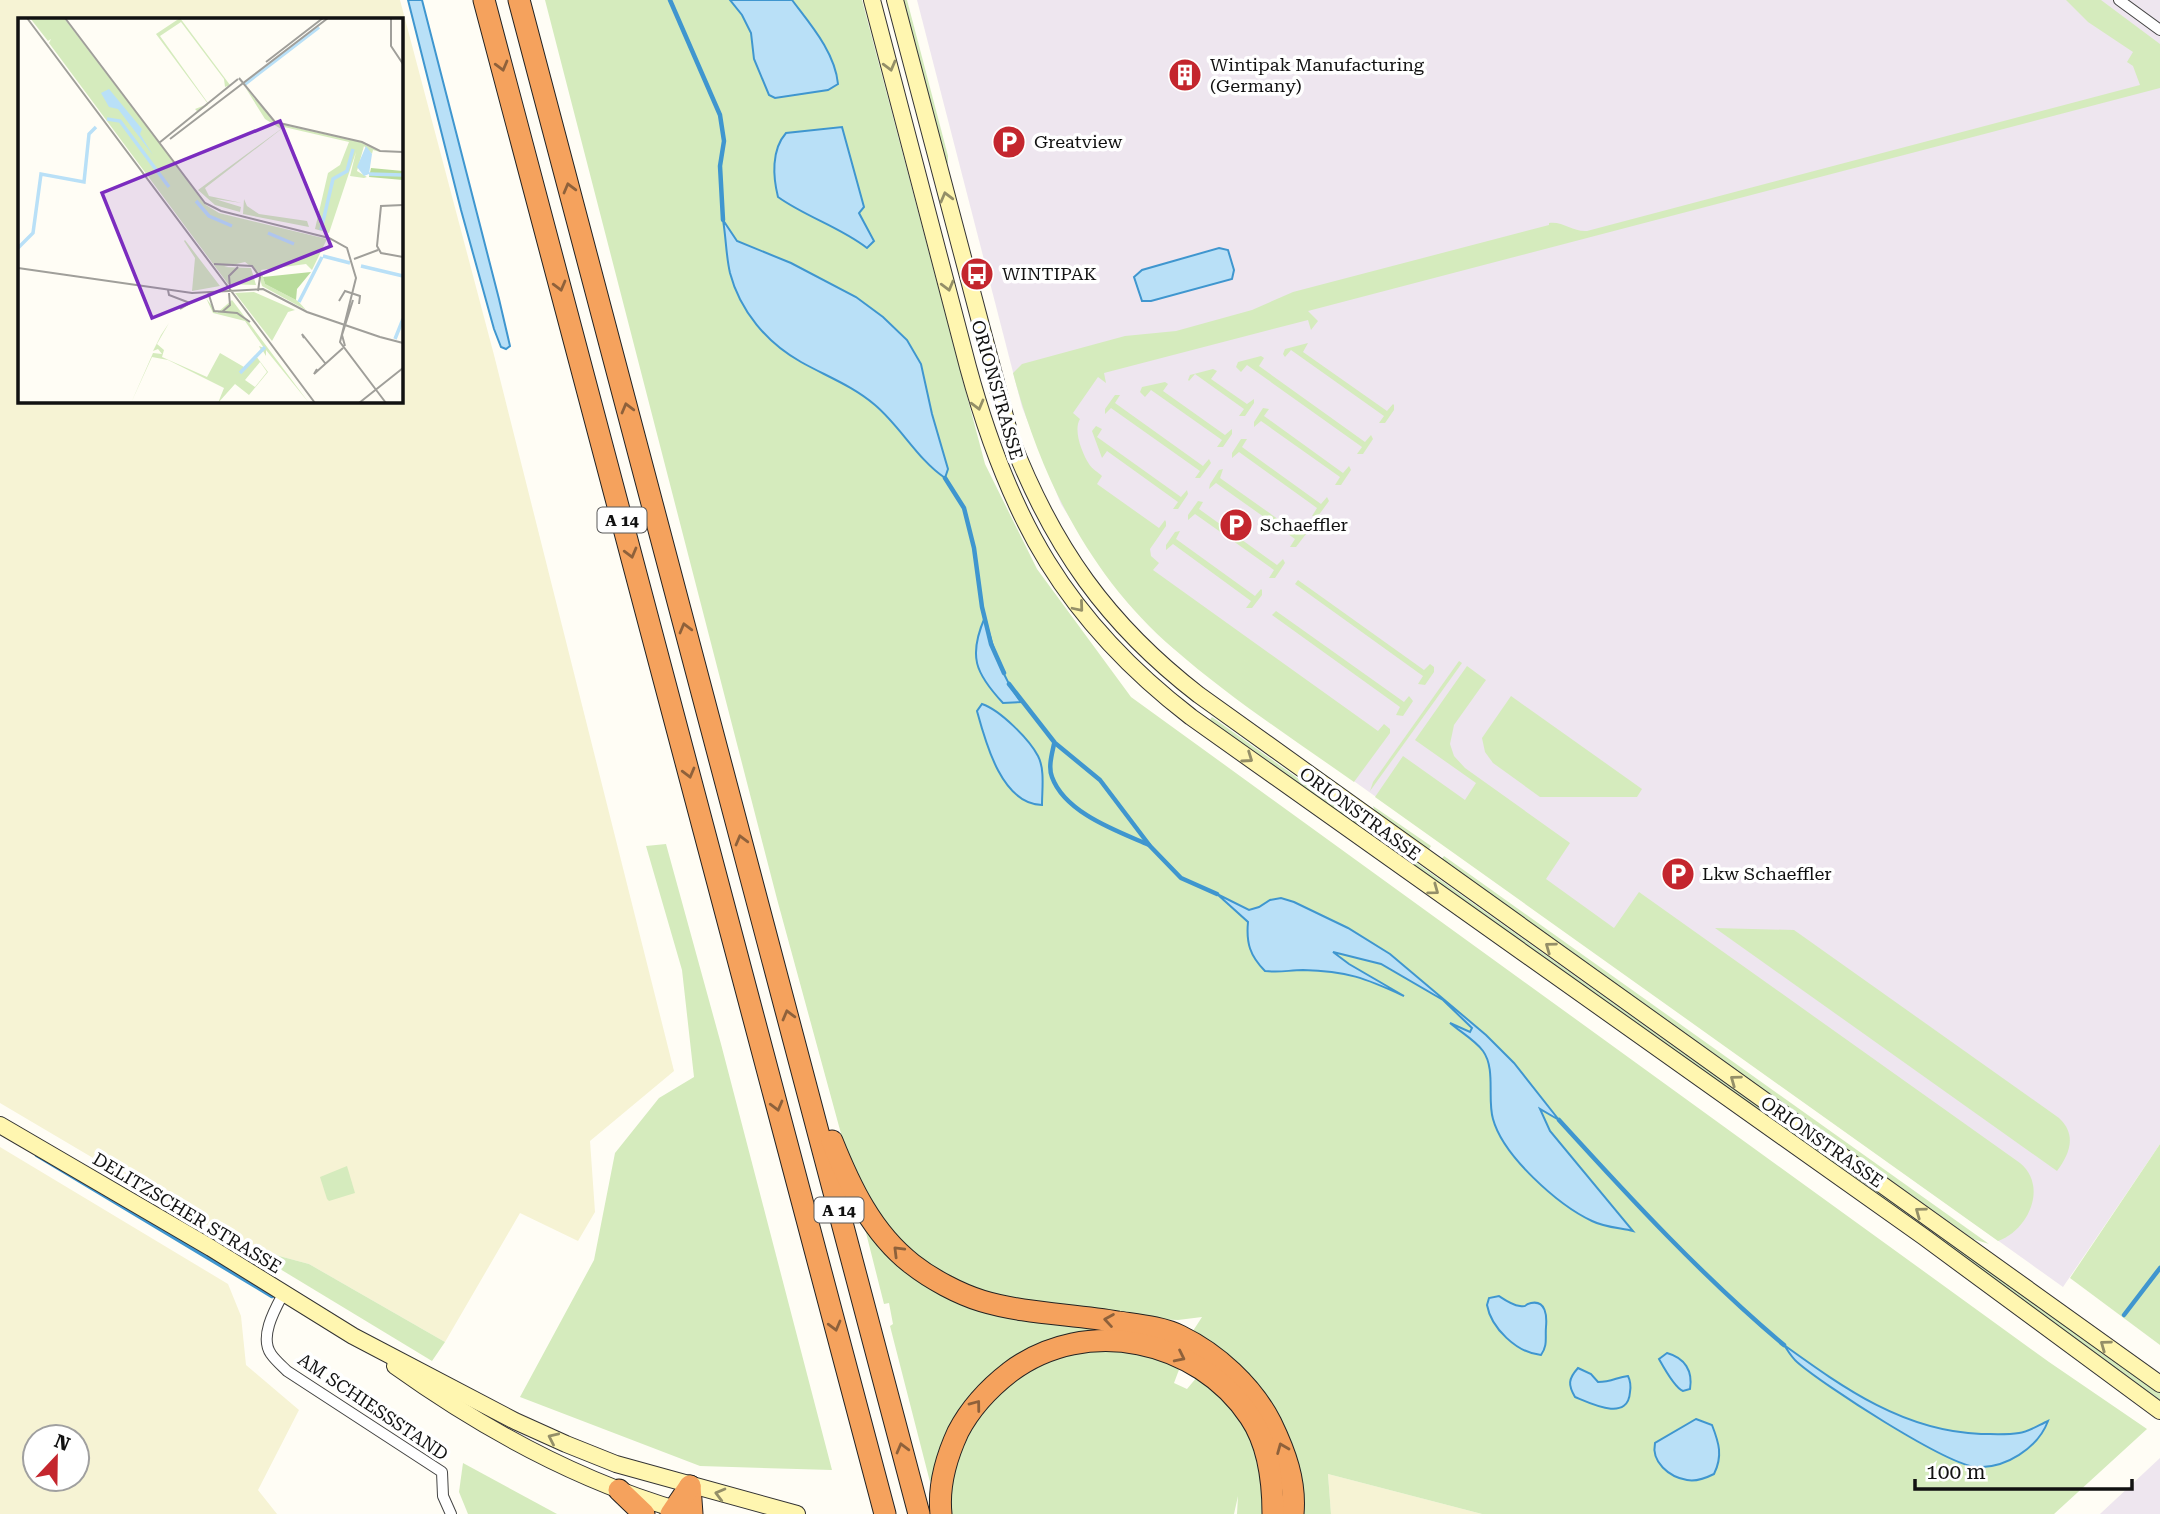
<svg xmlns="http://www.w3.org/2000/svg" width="2160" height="1514" viewBox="0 0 2160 1514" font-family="'Roboto Serif',serif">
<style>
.industrial{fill:#eee6ef}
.farmland{fill:#f6f3d4;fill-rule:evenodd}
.green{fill:#d5ebbd}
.water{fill:#b9e0f7;stroke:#3f96cf;stroke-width:2}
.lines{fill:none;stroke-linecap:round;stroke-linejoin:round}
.stream{stroke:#3f96cf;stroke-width:4.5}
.street-casing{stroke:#444;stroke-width:12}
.secondary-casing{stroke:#333;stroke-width:18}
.highway-casing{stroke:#222;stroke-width:23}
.street{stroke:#fff;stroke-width:10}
.secondary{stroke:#fff6b0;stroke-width:16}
.highway{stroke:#f5a25d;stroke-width:21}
.oneway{stroke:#8e613b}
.oneway2{stroke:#948f68}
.labels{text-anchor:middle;stroke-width:7;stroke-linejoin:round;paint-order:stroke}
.shield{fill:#fff;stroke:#585858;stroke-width:2}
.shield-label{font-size:16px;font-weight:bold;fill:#111}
.poi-label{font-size:18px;fill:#111;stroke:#fff;text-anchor:start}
.street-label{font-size:18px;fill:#111;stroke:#fff}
.inset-river{fill:none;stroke:#b9e0f7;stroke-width:3.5}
.inset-road{fill:none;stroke:#a09f9a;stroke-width:2}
.view{fill:#7b2cbf;fill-opacity:0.15;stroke:#7b2cbf;stroke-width:3.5}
.inset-edge{fill:none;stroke:#111;stroke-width:3.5}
</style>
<rect width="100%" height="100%" fill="#fffdf5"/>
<!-- industrial -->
<g class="industrial">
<path d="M917,0H2160V1144L2063,1287L1222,687L1173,648L1128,603L1103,571L1061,504L1022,407Z"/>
<path d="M2160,1458V1514H2100Z"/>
</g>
<!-- farmland -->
<g class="farmland">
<path d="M0,0H400L494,355L674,1071L590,1141L595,1212L578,1241L520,1213L445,1342L309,1264L242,1246L0,1103ZM19,19H401V401H19Z"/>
<path d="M0,1147L228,1284L241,1316L246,1365L299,1410L258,1490L277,1514H0ZM77,1437V1479H35V1437Z"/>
<path d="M1328,1474L1482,1514H1331Z"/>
</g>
<!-- green -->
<g class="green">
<path d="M545,0H862L985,464L1037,569L1131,697L2049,1362L2147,1429L2054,1514H1482L1328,1474L1331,1514H1296L1191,1334L1202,1317L1178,1320L1152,1319L1105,1309L1055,1305L987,1293L950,1279L930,1269L891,1234L849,1163L777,899Z"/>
<path d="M903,0H907L948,156V164L944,158Z"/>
<path d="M2066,0H2101L2160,44V88L1308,311L1318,321L1311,330L1308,320L1104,373L1106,383L1098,377L1073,413L1080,419C1073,430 1082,453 1089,464C1092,469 1098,472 1102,476L1097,484L1159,528L1165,520L1166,522V526L1150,549L1151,556L1159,563L1153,570L1378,731L1384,724L1390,729V733L1354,782C1293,739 1230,698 1174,649C1090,577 1041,478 1013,373L1022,364L1125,336L1176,331L1252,310L1293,292L1549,225V223C1563,221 1573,232 1587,231L2140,85L2133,66L2127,62L2133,52L2088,22Z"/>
<path d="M1308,343L1303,352L1387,411L1393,404L1394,405V410L1385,423H1379L1384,416L1291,350L1285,357L1283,354L1285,349Z"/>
<path d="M1261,356L1264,358L1259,366L1365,442L1371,435L1373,439L1363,454H1357L1362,447L1247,365L1241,372L1236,367L1238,362Z"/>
<path d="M1213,369L1217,371L1211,379L1247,404L1254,399V403L1245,416H1239L1244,409L1195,374L1189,381L1188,380L1190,375Z"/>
<path d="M1165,382L1168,384L1163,391L1225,435L1232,429V434L1223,447H1217L1222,440L1151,390L1145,397L1140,392L1142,387Z"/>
<path d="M1115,395H1120L1115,403L1203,466L1209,459L1211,463L1200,478H1195L1200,471L1111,408L1105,414V409Z"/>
<path d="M1263,408L1269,409L1264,416L1343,473L1349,466L1351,470L1341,485H1335L1340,477L1261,421L1254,427V422Z"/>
<path d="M1096,426L1102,429L1097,437L1181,497L1187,490L1188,494L1178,509H1173L1178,502L1107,451L1102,458L1092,431Z"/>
<path d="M1241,439H1247L1242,447L1321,504L1327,497L1329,501L1318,516H1312L1317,508L1239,452L1232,458V453Z"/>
<path d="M1223,469L1220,478L1299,534L1304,527L1306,529V534L1296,547H1290L1295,539L1216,483L1209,489L1210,484L1219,470Z"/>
<path d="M1198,501L1203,502L1199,509L1277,565L1283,559L1285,563L1275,578H1269L1274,570L1195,514L1188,520V515Z"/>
<path d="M1180,531L1176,539L1255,596L1261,589L1262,590V595L1252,608H1246L1251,601L1173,544L1166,550V545L1175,532Z"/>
<path d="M1298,580L1424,670L1430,664L1434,667V672L1425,685L1418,684L1423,676L1295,584Z"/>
<path d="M1276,611L1404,702L1409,696L1413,701L1403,716L1396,715L1400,707L1272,615Z"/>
<path d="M1459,661L1462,663L1370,791L1373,782Z"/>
<path d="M1467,666L1486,680L1454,725L1450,744L1454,756L1465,768L1570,843L1546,879L1614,928L1639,892L2020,1163C2048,1186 2029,1230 1998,1241L1375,797L1403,756L1465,800L1476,783L1415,740Z"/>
<path d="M1511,696L1642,789L1637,797H1540L1493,763L1485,752L1482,738Z"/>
<path d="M1212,717L2160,1393V1401L1209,721Z"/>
<path d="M1373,806L1431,846L1428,851L1375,813Z"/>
<path d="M666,844L721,1044L832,1470L700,1466L520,1397L594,1260L615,1153L659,1098L694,1077L682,970L646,846Z"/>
<path d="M1444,856L1989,1244L1973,1239L1441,860Z"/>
<path d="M1715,928L1794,930L2059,1118C2077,1135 2070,1153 2057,1171Z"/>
<path d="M2160,1144V1345L2070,1278Z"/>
<path d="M347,1166L355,1193L329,1201L327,1199L320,1177Z"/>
<path d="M861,1213L925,1278L1126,1329L1024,1354L930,1482L890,1326L893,1324L889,1303L884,1304Z"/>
<path d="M242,1246L309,1264L445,1342L432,1361Z"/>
<path d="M1120,1346L1180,1367L1174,1383L1187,1389L1197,1377L1211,1383L1252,1435L1259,1458L1263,1493V1514H1237L1238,1496L1234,1514H947L948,1480L983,1402L1051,1354Z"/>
<path d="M463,1463L557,1514H468L459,1492Z"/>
</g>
<!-- water -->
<g class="water">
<path d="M408,0H422L499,299L510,346L506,349L501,347L494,329L461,210Z"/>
<path d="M730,0H792C810,24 835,52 838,84L828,90L775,98L769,95L754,59L751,33L742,15Z"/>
<path d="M842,127L864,207L859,213L874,241L867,248C840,227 806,217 778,197C773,177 771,150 786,133Z"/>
<path d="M723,220L737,241L791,263L856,297L883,317L907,340L921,364L932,414L948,469L945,478C917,459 901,427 875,405C853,386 826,376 801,362C767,343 740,311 730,273C726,256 726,237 723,220Z"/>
<path d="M1219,248L1228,250L1234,270L1232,279L1151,301H1142L1134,277L1142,270Z"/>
<path d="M985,617C992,647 1002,678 1021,702L1003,703C975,673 968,656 985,617Z"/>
<path d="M982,704C1000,710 1029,739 1038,756C1045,769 1042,790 1042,805C1002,804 986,744 977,711Z"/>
<path d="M1217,894L1249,910L1259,907L1270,900L1281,898L1294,902L1348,928L1390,954L1486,1035L1514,1063L1559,1120L1540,1109L1550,1131L1633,1231C1620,1228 1604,1227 1592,1221C1558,1205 1503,1156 1493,1119C1487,1099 1496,1069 1483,1051C1475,1040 1459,1031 1450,1023L1470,1032L1472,1028L1443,1000L1381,964L1333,952L1349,964L1404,996C1365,978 1347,971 1303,970C1289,970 1281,973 1265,971C1250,956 1246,943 1248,922Z"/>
<path d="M1499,1296C1505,1300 1512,1305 1520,1306C1529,1307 1522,1305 1531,1303C1546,1300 1547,1316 1546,1327C1545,1338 1548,1345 1541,1355C1517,1353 1491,1328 1487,1305L1489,1298Z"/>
<path d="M1784,1345C1845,1389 1904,1431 1981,1434C1993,1434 2007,1435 2019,1433C2028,1432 2039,1425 2048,1421C2038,1448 2005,1469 1976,1467C1945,1464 1823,1385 1797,1362C1792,1358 1788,1351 1784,1345Z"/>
<path d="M1667,1353C1685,1358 1693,1371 1690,1389L1683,1391C1675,1388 1664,1368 1659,1359Z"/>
<path d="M1578,1368L1591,1374L1598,1382C1612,1382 1617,1377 1628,1376C1631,1382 1631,1386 1630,1392C1628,1422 1592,1404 1575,1397C1568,1385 1568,1379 1578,1368Z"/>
<path d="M1696,1419L1712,1425C1719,1443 1723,1456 1714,1474C1706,1478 1697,1482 1687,1480C1669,1477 1651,1462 1655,1443Z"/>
</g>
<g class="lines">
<!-- stream -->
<g class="stream">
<path d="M670,0L720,115L724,141L720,166L723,220"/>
<path d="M945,478L964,508L974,548L982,607L991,644L1004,673"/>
<path d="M1009,684L1055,743L1100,780L1150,846L1181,878L1217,894"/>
<path d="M1054,744C1052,754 1048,767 1052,777C1065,813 1117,831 1149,845"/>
<path d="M1559,1120C1630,1198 1703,1277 1784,1345"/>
<path d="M37,1155L272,1296"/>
<path d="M2124,1315L2160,1268"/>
</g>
<defs>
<g id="street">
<path d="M2119,0L2160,30"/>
<path d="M283,1294C275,1309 259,1337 271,1354C275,1360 282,1366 287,1371L442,1472L443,1496L451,1514"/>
</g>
<g id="secondary">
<path d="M872,0L968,367C1009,518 1065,620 1191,717L1924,1237L2160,1411"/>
<path d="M895,0L1011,439C1053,547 1107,624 1199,695L2160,1384"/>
<path d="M0,1125L211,1248L353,1336L515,1421L566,1444L616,1464L797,1514"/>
<path d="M395,1366C483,1429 577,1481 682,1511"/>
</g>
<g id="highway">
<path d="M484,0L885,1514"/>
<path d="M519,0L919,1514"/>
<path d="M832,1141C850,1186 872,1233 912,1264C931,1279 959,1294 982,1301C1025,1314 1074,1314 1118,1322C1138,1325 1162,1327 1180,1336C1217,1354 1252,1386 1271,1423C1285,1452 1296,1481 1293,1514"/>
<path d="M690,1486L692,1514"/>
<path d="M619,1490L644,1514"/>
<path d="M671,1514L690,1486"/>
<path d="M941,1514C938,1485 946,1458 958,1432C971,1407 988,1389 1010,1372C1086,1315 1198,1339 1250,1417C1269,1445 1273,1481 1273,1514"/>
</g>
</defs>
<!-- street casing -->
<use href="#street" class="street-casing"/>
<!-- secondary casing -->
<use href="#secondary" class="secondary-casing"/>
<!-- highway casing -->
<use href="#highway" class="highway-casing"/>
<!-- street -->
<use href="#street" class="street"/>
<!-- secondary -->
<use href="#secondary" class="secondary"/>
<!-- highway -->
<use href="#highway" class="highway"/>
</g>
<!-- one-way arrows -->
<defs><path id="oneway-chevron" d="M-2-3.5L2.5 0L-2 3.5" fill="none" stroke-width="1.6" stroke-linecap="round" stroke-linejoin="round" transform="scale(1.75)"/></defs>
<g class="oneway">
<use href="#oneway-chevron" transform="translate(502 66) rotate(75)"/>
<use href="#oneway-chevron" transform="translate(569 188) rotate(-105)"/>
<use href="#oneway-chevron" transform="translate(560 286) rotate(75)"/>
<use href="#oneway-chevron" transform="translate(627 408) rotate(-105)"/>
<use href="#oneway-chevron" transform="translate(631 553) rotate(75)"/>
<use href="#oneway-chevron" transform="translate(685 628) rotate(-105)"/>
<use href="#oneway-chevron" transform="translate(689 773) rotate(75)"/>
<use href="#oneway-chevron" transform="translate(741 840) rotate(-105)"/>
<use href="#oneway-chevron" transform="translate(788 1015) rotate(-105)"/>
<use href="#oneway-chevron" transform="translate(777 1106) rotate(75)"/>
<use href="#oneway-chevron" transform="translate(898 1251) rotate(-135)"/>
<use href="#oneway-chevron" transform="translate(1109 1320) rotate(-171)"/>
<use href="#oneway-chevron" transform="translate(835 1326) rotate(75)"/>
<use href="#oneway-chevron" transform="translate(1180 1357) rotate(26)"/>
<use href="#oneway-chevron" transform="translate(976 1405) rotate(-53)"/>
<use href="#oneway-chevron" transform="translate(902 1448) rotate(-105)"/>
<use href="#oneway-chevron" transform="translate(1282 1448) rotate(-112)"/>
</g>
<g class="oneway2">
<use href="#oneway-chevron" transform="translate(890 66) rotate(75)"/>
<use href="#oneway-chevron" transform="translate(946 197) rotate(-105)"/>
<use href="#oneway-chevron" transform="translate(948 286) rotate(75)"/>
<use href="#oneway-chevron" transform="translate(978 405) rotate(75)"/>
<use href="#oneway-chevron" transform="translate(1079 607) rotate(50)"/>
<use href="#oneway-chevron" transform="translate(1248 758) rotate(35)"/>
<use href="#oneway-chevron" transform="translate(1434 890) rotate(36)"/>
<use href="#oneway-chevron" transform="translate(1550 947) rotate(-144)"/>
<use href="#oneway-chevron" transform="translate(1735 1080) rotate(-144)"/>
<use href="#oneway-chevron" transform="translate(1920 1212) rotate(-144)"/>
<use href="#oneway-chevron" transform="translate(2105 1345) rotate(-144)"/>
<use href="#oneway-chevron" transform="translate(553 1438) rotate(-155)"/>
<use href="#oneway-chevron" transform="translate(720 1494) rotate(-165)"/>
</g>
<!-- icons -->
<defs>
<symbol id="building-disc" viewBox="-11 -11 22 22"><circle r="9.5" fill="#c4262e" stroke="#fff"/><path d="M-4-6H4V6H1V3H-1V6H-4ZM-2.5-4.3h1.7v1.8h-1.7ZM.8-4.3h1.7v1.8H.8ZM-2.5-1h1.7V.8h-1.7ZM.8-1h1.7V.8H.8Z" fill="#fff"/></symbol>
<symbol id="parking-disc" viewBox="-11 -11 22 22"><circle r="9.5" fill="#c4262e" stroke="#fff"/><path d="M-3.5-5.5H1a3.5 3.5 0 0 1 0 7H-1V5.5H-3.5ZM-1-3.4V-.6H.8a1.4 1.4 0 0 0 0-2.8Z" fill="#fff"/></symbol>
<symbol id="bus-disc" viewBox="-11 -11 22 22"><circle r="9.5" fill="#c4262e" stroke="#fff"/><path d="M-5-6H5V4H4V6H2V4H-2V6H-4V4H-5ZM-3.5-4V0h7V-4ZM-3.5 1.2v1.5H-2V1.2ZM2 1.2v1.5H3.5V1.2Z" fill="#fff"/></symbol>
</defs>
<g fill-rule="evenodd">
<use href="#building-disc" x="1166" y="56" width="38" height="38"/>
<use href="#parking-disc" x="990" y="123" width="38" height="38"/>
<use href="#bus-disc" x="958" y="255" width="38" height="38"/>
<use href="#parking-disc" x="1217" y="506" width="38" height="38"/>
<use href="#parking-disc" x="1659" y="855" width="38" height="38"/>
</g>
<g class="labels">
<!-- shield labels -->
<g class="shield">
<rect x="597.5" y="507.5" width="49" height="25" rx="5"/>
<rect x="814.5" y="1197.5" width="49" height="25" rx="5"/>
</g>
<g class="shield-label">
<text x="622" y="526">A 14</text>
<text x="839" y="1216">A 14</text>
</g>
<!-- poi labels -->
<g class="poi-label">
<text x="1210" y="71">Wintipak Manufacturing<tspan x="1210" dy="21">(Germany)</tspan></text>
<text x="1034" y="148">Greatview</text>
<text x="1002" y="280">WINTIPAK</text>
<text x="1260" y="531">Schaeffler</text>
<text x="1702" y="880">Lkw Schaeffler</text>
</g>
<!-- street labels -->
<g class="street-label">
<text transform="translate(997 390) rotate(74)" y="6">ORIONSTRASSE</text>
<text transform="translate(1360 814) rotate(36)" y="6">ORIONSTRASSE</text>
<text transform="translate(1822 1142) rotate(35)" y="6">ORIONSTRASSE</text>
<text transform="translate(187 1213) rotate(31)" y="6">DELITZSCHER STRASSE</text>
<text transform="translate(373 1407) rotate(34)" y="6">AM SCHIESSSTAND</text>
</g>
</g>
<!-- overview -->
<g transform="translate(18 18)">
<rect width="385" height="385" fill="#fffdf5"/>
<path d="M12,0H46L188,187L201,195L309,221L294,252L288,246L243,252L247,266L280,283L288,292L244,268L240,254L227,244L206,249L233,250L238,267L210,266L31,25L33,21L30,23ZM162,0L212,67L207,69L206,61L163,4L142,18L190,85V87L180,94L177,91L190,86L138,16ZM227,69L257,105L342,124L362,134L355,132L354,136L346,128L339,153L349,159L346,160L332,158L338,134L311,215L297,211L300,198L310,155L322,147L331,124L266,109L187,170L191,178L224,185L197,181L223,189L222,194L197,187L180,172L263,111L247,101ZM226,181L229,188L241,196L289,203L291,209L225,196ZM166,223L167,222L202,268L174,273L177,240ZM236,274L277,292L270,294L254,323L217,275ZM188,280L199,295L214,282L291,385L248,332V338L245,333L238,338L250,354L231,377L217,366L200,385L206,370L150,342L134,339L113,385L135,335L144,336L140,331L135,333L143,317L151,305L139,326L146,332L144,339L189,359L202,335L226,349L243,332L241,328L246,330L227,303L195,295ZM242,344L249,354L237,369L227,362Z" fill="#d5ebbd" fill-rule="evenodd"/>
<path d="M353,150L385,153V162L351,159ZM293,254L279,271L278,282L247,266L245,259Z" fill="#b9dc9c"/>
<path d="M91,71L124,111L122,116L135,137L100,91L91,89L83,75ZM348,128L354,136L351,156L346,158L339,149Z" fill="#b9e0f7"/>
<path class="inset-river" d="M227,66L301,9M89,101L102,103L151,169M351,156L385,157M178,183L191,198L214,208M303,212L315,161L329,153L335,131M250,215L276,226M0,230L15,215L23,156L66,164L71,116L78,109M305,238L332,245M343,248L385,258M281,284L304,239M377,321L385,301M222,355L247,329"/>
<path class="inset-road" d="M9,0L297,385M47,0L187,185L203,193L311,220L329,230L338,260L322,324L368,385M373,0V28L385,46M248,44L305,0M221,60L257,104L344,124L362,133L385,134M152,121L310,0M141,125L220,61M385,187L363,188L359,228L363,235L385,239M336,241L360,232M196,246L234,248L242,259L240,273M0,250L174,275L245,271L289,294L362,319M212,269L211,258L220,249M150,272L151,277L172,285L162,291M190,274L196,293L219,295L232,304M321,283L327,273L342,278L341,286M204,294L212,287L211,275M362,319L385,325M286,320L284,316L307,345M327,328L324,317L335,282M299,351L296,356L325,330M341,385L385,350"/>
<path class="view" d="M262,103L313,228L134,300L84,175Z"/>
<rect width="385" height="385" class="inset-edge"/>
</g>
<!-- north arrow -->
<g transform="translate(56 1458) rotate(22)"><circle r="33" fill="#ffffff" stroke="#a0a0a0" stroke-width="2"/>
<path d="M0-5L12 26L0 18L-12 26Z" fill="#c4262e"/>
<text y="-10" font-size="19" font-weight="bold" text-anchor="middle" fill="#111111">N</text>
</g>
<!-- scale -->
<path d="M1915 1479v10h217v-10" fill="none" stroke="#111111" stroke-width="3.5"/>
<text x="1926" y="1479" font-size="21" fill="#111111" stroke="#ffffff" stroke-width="5" paint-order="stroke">100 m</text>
</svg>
